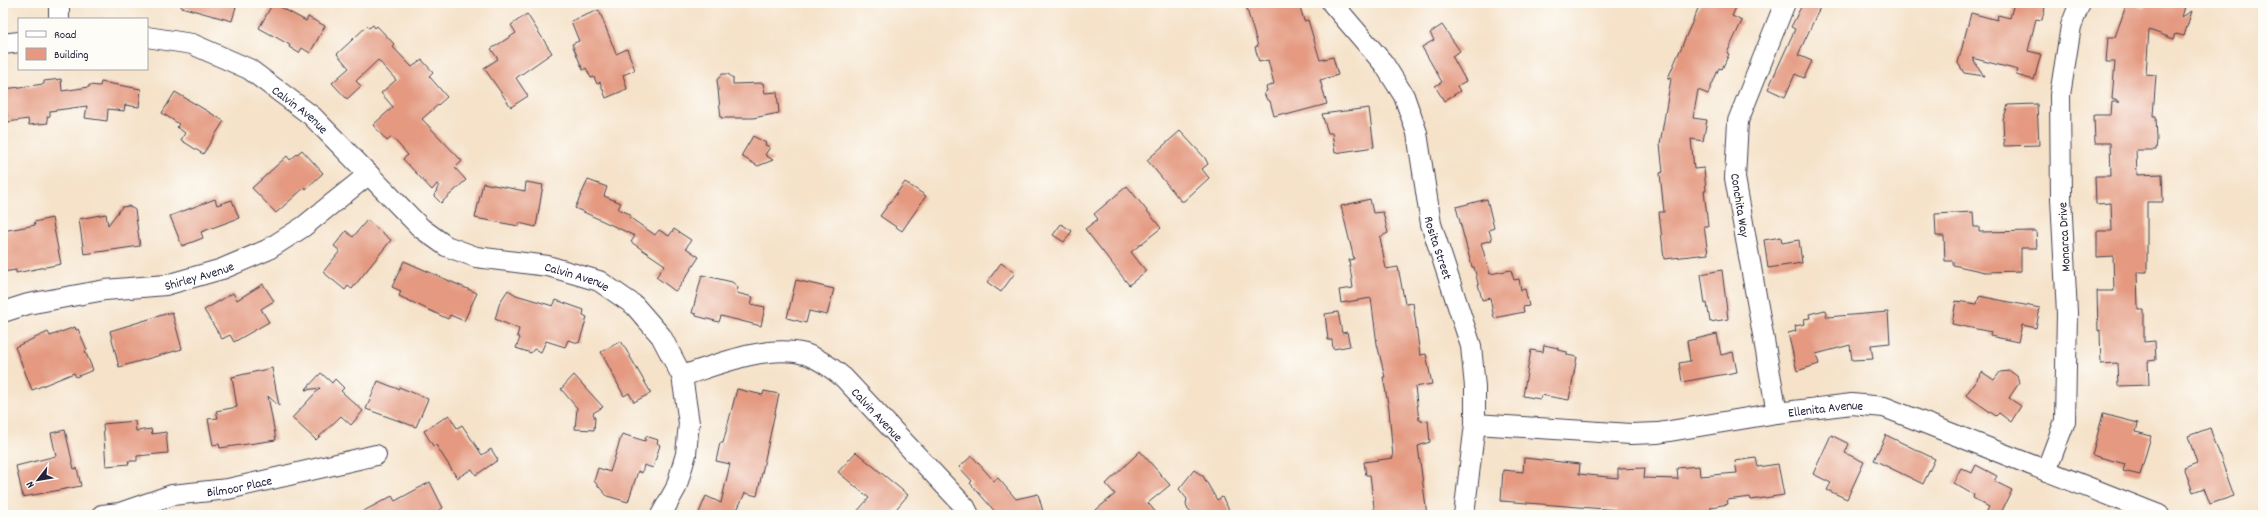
<svg xmlns="http://www.w3.org/2000/svg" width="2266" height="518" viewBox="0 0 2266 518" font-family="Dekko,sans-serif">
<style>
.building{fill:#e49980}
.lines{fill:none;stroke-linecap:round;stroke-linejoin:round}
.minor-casing{stroke:#423f50;stroke-width:22}
.minor{stroke:#fff;stroke-width:20}
.labels{text-anchor:middle;stroke-width:3;stroke-linejoin:round;paint-order:stroke}
.street-label{font-size:13px;fill:#22223b;stroke:#fdfcf7}
</style>
<rect width="100%" height="100%" fill="#fdfcf7"/>
<filter id="ink" filterUnits="userSpaceOnUse"><feTurbulence type="fractalNoise" baseFrequency=".025" numOctaves="2"/><feDisplacementMap in="SourceGraphic" scale="8" xChannelSelector="R" yChannelSelector="G"/><feConvolveMatrix kernelMatrix="1 2 1 2 8 2 1 2 1" color-interpolation-filters="sRGB"/></filter>
<filter id="wash" filterUnits="userSpaceOnUse"><feTurbulence type="fractalNoise" baseFrequency=".012" numOctaves="4" result="noise"/><feDisplacementMap in="SourceGraphic" scale="16" xChannelSelector="R" yChannelSelector="G"/><feGaussianBlur stdDeviation="0.9" result="paint"/><feColorMatrix in="noise" values="0 0 0 0 0 0 0 0 0 0 0 0 0 0 0 0 0 1.4 0 .05"/><feComposite in="paint" operator="in"/></filter>
<g filter="url(#wash)">
<rect width="100%" height="100%" fill="#f5e2c9"/>
<g id="blocks">
<!-- building -->
<g class="building">
<path d="M182,3H237L232,21L181,7Z"/>
<path d="M273,3L306,21L308,17L325,26L310,53L302,48L299,53L289,47L290,45L259,28Z"/>
<path d="M1245,3H1299L1304,21L1308,20L1320,60L1333,57L1338,75L1320,80L1327,104L1286,115L1285,113L1274,116L1270,101L1267,100L1264,93L1267,91L1266,87L1274,84L1268,60L1259,62L1255,47L1258,46Z"/>
<path d="M1702,3H1738L1732,16L1742,21L1727,53L1729,54L1722,69L1719,68L1708,94L1698,90L1693,118L1707,120L1703,141L1691,139L1694,169L1704,168L1706,191H1704L1708,226H1704L1708,254L1664,259L1659,212H1664L1661,183L1660,173L1663,172L1660,144L1671,79L1668,78L1700,4L1701,5Z"/>
<path d="M1803,3H1822L1798,55L1812,61L1804,78L1795,74L1785,97L1768,89L1795,29L1791,27Z"/>
<path d="M2014,3H2046L2042,20L2036,19L2028,51L2041,54L2034,80L2016,75L2018,70L1972,58L1984,76L1964,73L1958,63L1971,13L1997,20L1998,15L2010,18Z"/>
<path d="M2127,3L2145,7L2146,3H2186L2182,17L2192,11L2184,36L2176,34L2174,39L2149,30L2146,74L2156,75L2153,116H2156L2157,140L2156,150H2136L2137,175L2162,174L2163,202H2147V272H2137L2138,310H2144V342L2155,341L2156,360L2148,361L2149,385L2118,386L2117,363L2101,364L2100,330L2098,331L2097,291H2114L2113,256L2097,257V231H2112L2111,203L2096,204L2095,176H2111L2110,143H2095L2094,115H2111L2112,102H2120L2112,99L2115,62H2106L2108,37H2115Z"/>
<path d="M599,10L616,54L627,49L635,70L623,75L627,89L606,98L600,82L597,84L594,77L591,78L586,68L583,70L572,44L579,41L571,21Z"/>
<path d="M527,14L552,53L516,78L528,96L511,107L484,68L498,59L491,49L516,33L511,25Z"/>
<path d="M373,25L375,28L377,26L394,44L392,46L412,67L422,60L433,72L429,76L447,97L422,119L462,161L455,168L466,180L441,203L434,196L439,185L437,184L432,190L403,159L408,155L392,137L387,141L373,125L393,107L381,93L396,80L378,60L356,81L361,86L347,99L332,83L349,68L337,54L367,26L369,28Z"/>
<path d="M1442,25L1460,51L1452,56L1466,81L1457,86L1460,91L1444,101L1435,86L1442,82L1422,47L1434,40L1430,33Z"/>
<path d="M722,74H728L733,78V84L763,83L765,93L777,92L779,113L753,118H721L717,80Z"/>
<path d="M61,79L62,91L89,87V85L100,86L101,82L141,89L139,107L125,105L124,111L108,109L107,121L85,118L87,106L50,111V116L47,117L48,123L29,125L28,119L8,122L4,89L44,84V81Z"/>
<path d="M175,92L224,121L203,154L181,140L185,133L177,127L179,124L162,113Z"/>
<path d="M2037,104L2039,145L2004,146L2003,120L2008,105Z"/>
<path d="M1369,108L1374,147L1335,153L1332,133H1328L1322,114Z"/>
<path d="M1180,131L1205,158L1208,164L1202,169L1209,178L1184,201H1181L1147,160Z"/>
<path d="M753,136L766,143L765,145L770,147L765,155L773,160L758,166L741,156Z"/>
<path d="M302,150L323,173L306,189L305,187L276,213L252,188L287,156L290,160Z"/>
<path d="M588,180L607,187L604,196L621,203L618,209L630,214L629,217L655,235L659,230L669,236L674,229L691,240L686,248L699,257L678,289L675,291L656,277L665,265L631,242L635,236L575,208Z"/>
<path d="M526,182L543,185L536,227L519,223V226L475,218L483,183L525,191Z"/>
<path d="M905,182L926,196L902,231L880,216Z"/>
<path d="M1127,186L1161,228L1131,252L1146,271L1129,285L1085,229L1098,219L1094,214Z"/>
<path d="M215,199L217,205L232,200L239,218L201,232L203,238L182,246L170,216Z"/>
<path d="M1370,199L1373,213L1383,212L1388,233L1380,237L1386,269L1398,267L1405,304L1413,303L1420,355L1426,354L1432,384L1415,387L1419,420L1428,421L1430,442L1418,446L1427,515H1375L1370,475H1366L1364,462L1393,458L1389,409L1383,377H1385L1377,344L1371,298L1341,303L1339,290L1353,288L1349,260L1354,259L1341,206Z"/>
<path d="M1487,199L1494,228L1489,230L1492,240L1481,243L1490,274L1511,270L1514,280L1519,279L1521,290L1525,289L1529,306L1523,307L1524,312L1494,318L1490,298L1482,300L1474,267H1472L1456,207Z"/>
<path d="M129,206L135,210L140,246L84,254L79,219L106,214L108,225L122,207Z"/>
<path d="M1973,212L1974,227H1979V232L2036,231L2037,248H2021V271L1985,272L1953,265V261H1945L1944,236H1936L1935,214Z"/>
<path d="M52,218L61,264L16,273V270L3,272V231L35,225L34,222Z"/>
<path d="M367,220L391,240L352,289L348,286L345,290L323,272L340,251L334,246L346,231L353,237Z"/>
<path d="M1061,224L1072,231L1064,242L1053,235Z"/>
<path d="M1781,237L1782,243L1799,240L1802,263L1768,268L1764,240Z"/>
<path d="M404,261L477,293L464,321L450,315L448,319L399,296L401,291L392,287Z"/>
<path d="M1001,263L1015,273L1001,292L987,282Z"/>
<path d="M1722,270L1728,319L1710,322L1707,303L1705,304L1701,274Z"/>
<path d="M702,275L732,282L738,287L737,293L753,297L751,304L765,307L761,326L721,316L719,322L696,316V314L692,313Z"/>
<path d="M796,280L834,289L827,315L809,311L806,323L787,318Z"/>
<path d="M263,284L274,301L261,309L269,322L234,342L230,335L222,339L204,310L233,293L237,300Z"/>
<path d="M508,290L516,295L553,306L556,300L584,310L583,315L587,317L579,343L568,340L565,347L546,341L541,352L534,349L531,353L516,348L520,338L517,336L519,329L495,319L500,302Z"/>
<path d="M1979,296L2040,308L2036,328L2022,325L2018,342L1990,336L1991,332L1952,324L1956,301L1977,304Z"/>
<path d="M1825,310L1827,317L1888,312L1890,343L1871,345L1873,359L1852,360L1850,345L1816,354L1819,364L1797,371L1788,333L1796,331L1795,326L1805,324L1804,319L1810,318L1809,314Z"/>
<path d="M172,312L182,349L119,367L110,331Z"/>
<path d="M1338,312L1342,333L1347,332L1350,346L1333,349L1332,340H1328L1325,314Z"/>
<path d="M75,327L76,330L78,329L87,350L85,351L93,370L76,377L74,373L32,390L15,347L48,332L50,336Z"/>
<path d="M1717,334L1721,355L1733,352L1737,372L1682,382L1679,363L1690,361L1687,341Z"/>
<path d="M621,341L651,393L634,402L629,393L624,396L601,352Z"/>
<path d="M1544,345L1558,348V350L1567,352V355L1577,357L1569,400L1541,395L1540,399L1523,396L1531,350L1543,352Z"/>
<path d="M272,368L279,406L268,396L276,440L220,448L219,444L213,445L208,419L218,418L216,411L237,407L232,377Z"/>
<path d="M2010,371L2017,376L2019,383L2009,398L2021,406L2011,422L1999,413L1996,416L1966,395L1982,372L1994,380L2000,372Z"/>
<path d="M321,373L332,383L335,379L344,388L341,391L363,411L351,425L341,416L316,440L292,418L320,388L305,390Z"/>
<path d="M574,375L603,407L593,413L595,418L594,430L575,429L577,408L561,389Z"/>
<path d="M378,381L398,389L399,387L428,399L416,427L366,409Z"/>
<path d="M737,389L763,395L764,391L779,394L757,496L745,493L737,510L749,515H698L706,496L721,503L730,464L716,461L720,443H723Z"/>
<path d="M2103,414L2138,423L2136,432L2151,436L2140,475L2123,471L2125,464L2092,455Z"/>
<path d="M449,415L457,428L462,425L482,455L491,449L498,460L476,475L472,469L457,478L436,445L433,446L424,431Z"/>
<path d="M135,421L136,431L151,429L152,434L166,432L168,453L137,456V461H128L129,464L106,466L103,424Z"/>
<path d="M2210,428L2234,496L2210,504L2204,488L2193,492L2184,468L2197,463L2188,436Z"/>
<path d="M65,430L74,469L77,468L81,486L23,497L16,466L56,456L51,433Z"/>
<path d="M622,434L645,441L646,436L658,440L657,443L660,445L653,468L644,465L642,473L638,471L628,502L607,496L594,481L598,468L610,472Z"/>
<path d="M1831,435L1849,444L1845,453L1864,462L1847,499L1827,490L1831,483L1813,474Z"/>
<path d="M1886,435L1935,459L1923,484L1874,460Z"/>
<path d="M1140,451L1170,485L1148,503L1158,515H1090L1115,494L1106,484Z"/>
<path d="M856,452L908,495L891,515H854L869,498L838,472Z"/>
<path d="M972,456L994,481L998,478L1016,499L1038,494L1044,515H998L970,483L972,481L959,467Z"/>
<path d="M1524,458L1580,464L1579,474L1618,478V469L1645,468L1644,478L1678,479L1677,468L1699,466L1700,476L1737,473L1735,461L1756,458L1758,467L1778,464L1784,495L1751,500L1750,497L1727,500L1728,504L1711,507V515H1617L1618,510L1501,501L1503,470L1523,472Z"/>
<path d="M1976,465L1997,476L1994,481L2012,490L2000,515H1985L1989,507L1973,498L1974,495L1953,483L1961,468L1972,473Z"/>
<path d="M1194,470L1203,476L1217,500L1222,497L1232,515H1194L1188,510L1186,505L1187,499L1179,489Z"/>
<path d="M430,482L443,508L429,515H356L392,496L395,501Z"/>
</g>
</g>
</g>
<g filter="url(#ink)">
<use href="#blocks" fill-opacity="0" stroke="#423f50" stroke-width="1"/>
<g class="lines">
<defs>
<g id="minor">
<path id="s1" d="M1332,3L1384,64L1404,96L1417,133L1431,224L1471,346L1475,387V424L1464,515"/>
<path d="M59,19V3"/>
<path id="s2" d="M147,37L192,44L249,69L312,116L421,228L446,246L476,257L548,266L599,281L634,305L661,336L682,376L689,423L686,454L676,488L661,515"/>
<path d="M3,44L19,42"/>
<path id="s3" d="M3,312L28,304L105,290L166,285L222,269L267,250L303,227L369,174"/>
<path id="s4" d="M682,376C719,364 767,344 805,354C819,358 833,369 844,378L965,507L969,515"/>
<path d="M1777,413L1735,178L1738,121L1785,3"/>
<path id="s5" d="M1475,424L1631,434L1658,433L1777,413L1852,404L1884,407L2159,515"/>
<path d="M2046,471L2065,421L2067,313L2061,198L2060,95L2071,26L2080,3"/>
<path id="s6" d="M102,515L120,513L172,495L228,489L376,455"/>
</g>
</defs>
<!-- minor casing -->
<use href="#minor" class="minor-casing"/>
<!-- minor -->
<use href="#minor" class="minor"/>
</g>
</g>
<g class="labels">
<!-- street labels -->
<g class="street-label">
<text dy="5" stroke="none"><textPath href="#s2" startOffset="173">Calvin Avenue</textPath></text>
<text transform="translate(1741 205) rotate(81)" y="5">Conchita Way</text>
<text transform="translate(2063 237) rotate(-93)" y="5">Monarca Drive</text>
<text dy="5" stroke="none"><textPath href="#s1" startOffset="274">Rosita Street</textPath></text>
<text dy="5" stroke="none"><textPath href="#s3" startOffset="200">Shirley Avenue</textPath></text>
<text dy="5" stroke="none"><textPath href="#s2" startOffset="509">Calvin Avenue</textPath></text>
<text dy="5" stroke="none"><textPath href="#s5" startOffset="353">Ellenita Avenue</textPath></text>
<text dy="5" stroke="none"><textPath href="#s4" startOffset="222">Calvin Avenue</textPath></text>
<text dy="5" stroke="none"><textPath href="#s6" startOffset="141">Bilmoor Place</textPath></text>
</g>
</g>
<!-- margin -->
<rect width="2266" height="518" fill="none" stroke="#fdfcf7" stroke-width="16"/>
<!-- legend -->
<rect x="18" y="18" width="130" height="52" fill="#fdfcf7" stroke="#a5a5ac"/>
<rect x="26" y="31" width="20" height="6" fill="#ffffff" stroke="#a5a5ac"/>
<text x="54" y="38" font-size="12" fill="#22223b">Road</text>
<rect x="26" y="48" width="20" height="12" fill="#e49980" stroke="#a5a5ac"/>
<text x="54" y="58" font-size="12" fill="#22223b">Building</text>
<!-- north arrow -->
<g transform="translate(38 480) rotate(239)" stroke="#fdfcf7" stroke-width="3" paint-order="stroke">
<path d="M0-3L7 15L0 10L-7 15Z" fill="#22223b"/>
<text y="-6" font-size="11" font-weight="bold" text-anchor="middle" fill="#22223b">N</text>
</g>
</svg>
